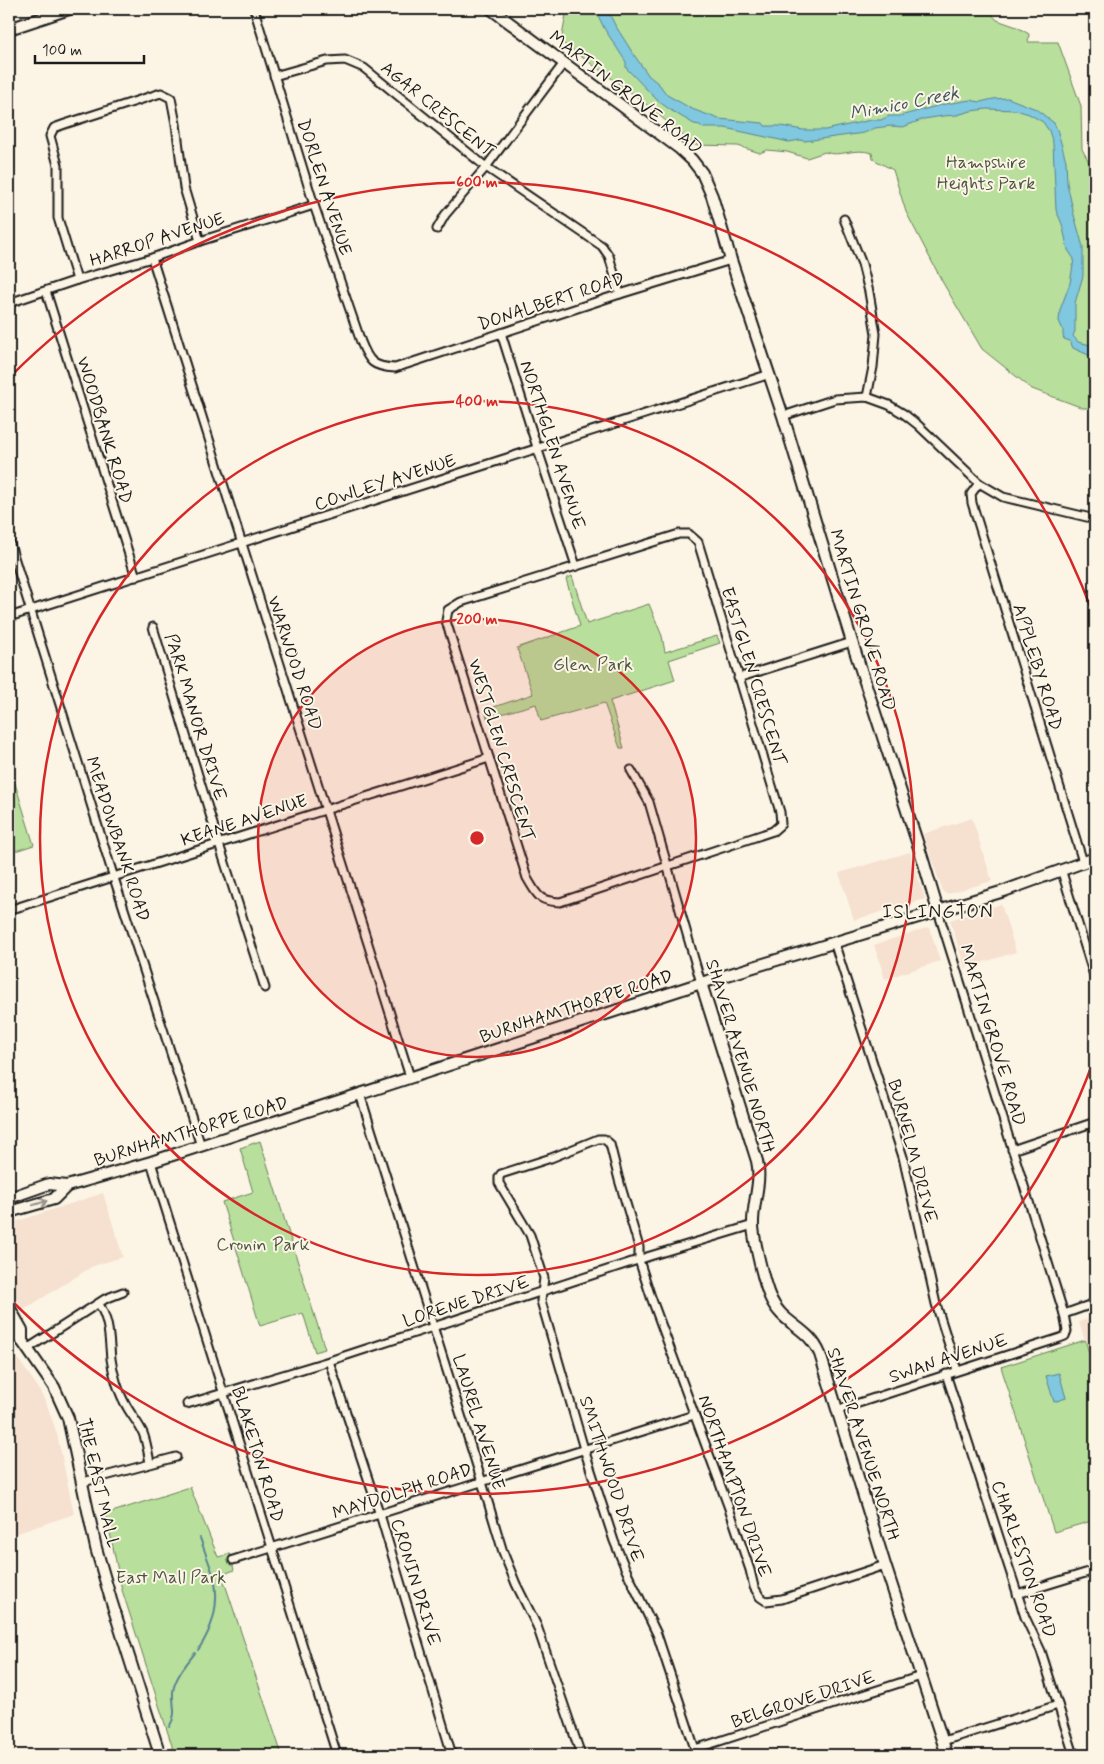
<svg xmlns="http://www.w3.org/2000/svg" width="1104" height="1764" font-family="Mynerve,sans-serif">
<rect width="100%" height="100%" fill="#fcf5e5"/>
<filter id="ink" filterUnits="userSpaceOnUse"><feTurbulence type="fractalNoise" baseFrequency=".02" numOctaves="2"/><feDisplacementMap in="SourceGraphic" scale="10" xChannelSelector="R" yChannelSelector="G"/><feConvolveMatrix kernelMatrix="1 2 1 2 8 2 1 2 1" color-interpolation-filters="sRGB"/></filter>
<g filter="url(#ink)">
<!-- built -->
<g fill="#f6e0d0">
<polygon points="972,818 992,881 947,894 943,892 923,834"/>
<polygon points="910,852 925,899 854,920 839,873"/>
<polygon points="1001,904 1016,952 965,968 950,920"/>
<polygon points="929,927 940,961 885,979 874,945"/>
<polygon points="103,1193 123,1257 93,1266 22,1311 12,1289 9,1278 9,1224"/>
<polygon points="1095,1316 1095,1372 1079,1322"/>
<polygon points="9,1346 37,1386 47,1405 57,1434 74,1514 9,1536"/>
</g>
<!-- green -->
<g fill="#b8df9b" stroke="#6a7e5c">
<path d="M567,9H906L914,15L918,9H984L989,11L997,20L1017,27L1029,34L1028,42H1058L1081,106L1082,149L1095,173V408H1083L1032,389L982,349L943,283L906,212L893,170L873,159L872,153C854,147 839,158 825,152L807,158L787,152L767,150L760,153L738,146L694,145L640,99L561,42Z"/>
<polygon points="572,576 587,624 649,604 662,636 665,652 717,636 720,643 669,660 675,680 610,701 624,748 620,748 604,703 541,721 536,704 487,718 485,710 533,694 517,648 580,626 566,579"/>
<polygon points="9,764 34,845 9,853"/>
<polygon points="260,1141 325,1349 315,1352 303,1313 260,1326 222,1202 253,1192 240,1148"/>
<polygon points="1085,1340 1095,1372 1095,1520 1054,1532 1001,1367"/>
<polygon points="190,1487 218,1557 230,1554 234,1570 222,1575 282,1755 175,1755 122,1590 106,1514"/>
</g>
<!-- water -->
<g fill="#80c7e0" stroke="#588392">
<polygon points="595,9 607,9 615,25 634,55 649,76 659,84 667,95 692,109 719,119 763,123 765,126 781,126 803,130 825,130 871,120 881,120 889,116 900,116 940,105 970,100 980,102 993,99 1008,98 1036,109 1054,123 1058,132 1066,161 1067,183 1074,215 1083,247 1083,276 1075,303 1075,331 1073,336 1078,342 1095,346 1095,358 1073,348 1070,341 1064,339 1063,336 1063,330 1059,321 1060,310 1070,283 1074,259 1068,250 1062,224 1056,210 1053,143 1049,131 1043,122 1029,114 1016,110 987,109 971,111 957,115 943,116 924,119 903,127 891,126 875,128 864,133 805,141 800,140 789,142 725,128 703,128 700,125 694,124 672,111 658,101 626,68 626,62 604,28"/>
<polygon points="1059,1373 1066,1398 1054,1402 1046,1376"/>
</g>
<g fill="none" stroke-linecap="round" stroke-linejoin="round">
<!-- stream -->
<g stroke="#588392" stroke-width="2">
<polyline points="200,1538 213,1574"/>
<path d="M198,1650C213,1628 220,1604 214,1577"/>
<path d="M169,1727C178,1713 172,1707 173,1692C174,1679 187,1663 195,1653"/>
</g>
<!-- street casing -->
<g stroke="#1c1c1c" stroke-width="11">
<g id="street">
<path d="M254,9L314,205L361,342C369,362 373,367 395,368L620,294L731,260"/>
<polyline points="274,76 327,61 345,60 364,68 486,167 602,246 609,256 620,294"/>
<polyline points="844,219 862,264 869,292 876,334 873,367 867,397"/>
<polyline points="437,229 445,215 486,167 564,63"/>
<polyline points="152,258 410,1077"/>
<polyline points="77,280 58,218 58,165 50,136 54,128 65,124 161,93 171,98 176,124 184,188 200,241"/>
<polyline points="46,291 136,577"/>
<polyline points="9,303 77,280 152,258 200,241 314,205"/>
<polyline points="501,333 535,441 576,566"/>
<polyline points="783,416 835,399 867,397 889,405 904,414 918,425 979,483 1003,497 1095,519"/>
<polyline points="979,483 971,494 972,503 1083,862"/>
<path d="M679,534H689L698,542L780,812L781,824L773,831L560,902C538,901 538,896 527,878L446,621L448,610L461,602Z"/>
<polyline points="9,541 114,878 201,1146"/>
<polyline points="9,617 770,374"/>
<polyline points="153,627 219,844 265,988"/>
<polyline points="738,678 852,642"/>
<polyline points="631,770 649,802 701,983"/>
<polyline points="1061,869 1095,979"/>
<polyline points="9,910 489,758"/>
<polyline points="834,942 903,1157 936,1304 957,1370"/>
<polyline points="9,1054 10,1060 9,1065"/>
<polyline points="360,1094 482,1482 503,1552 516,1584 537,1626 581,1755"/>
<polyline points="1012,1150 1095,1122"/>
<polyline points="151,1162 337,1755"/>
<path d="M99,1304C110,1322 109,1339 111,1359C113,1374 119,1394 127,1407C132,1416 139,1424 143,1433C147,1443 148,1453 150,1463"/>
<polyline points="1064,1314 1095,1303"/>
<polyline points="27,1349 105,1299 123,1292"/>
<polyline points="329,1361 382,1521 452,1755"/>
<polyline points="946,1374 1025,1617 1041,1651 1074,1755"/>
<polyline points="187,1404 329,1361 650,1256 753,1225"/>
<polyline points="837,1410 1060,1338 1065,1336 1067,1331 1064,1314 938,911"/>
<polyline points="83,1482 176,1457"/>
<polyline points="233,1560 694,1415"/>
<polyline points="1017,1594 1095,1570"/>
<polyline points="943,1741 1058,1705"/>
<polyline points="695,1749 921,1676"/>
<polyline points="697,1755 657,1634 626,1570 614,1541 584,1449 541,1301 544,1278 530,1235 499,1183 499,1177 501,1174 551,1158 598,1139 604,1139 610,1144 619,1180 639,1247 639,1260 651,1297 730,1511 750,1570 754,1587 760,1597 766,1601 782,1599 885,1565"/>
</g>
</g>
<!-- secondary casing -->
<g stroke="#1c1c1c" stroke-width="14">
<g id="secondary">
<polyline points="491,9 680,149 692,160 702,173 712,196 731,260 783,416 852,642 922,857 938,911"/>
<polyline points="9,29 69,9"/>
<path d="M701,983L757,1161C762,1183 752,1204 753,1226C754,1241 764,1284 770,1297C782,1325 808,1326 820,1354L885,1565L947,1755"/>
<polyline points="9,1198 49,1184 67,1186 151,1162 701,983 1004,891 1095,858"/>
<polyline points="9,1212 54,1199 67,1186"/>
<polyline points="9,1307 22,1330 22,1341"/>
<polyline points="9,1329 22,1341 54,1387 68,1418 96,1548 111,1600 160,1755"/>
</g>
</g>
<!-- street -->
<use href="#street" stroke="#fcf5e5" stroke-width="7"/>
<!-- secondary -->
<use href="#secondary" stroke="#fcf5e5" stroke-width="10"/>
</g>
<!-- one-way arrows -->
<defs><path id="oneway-shaft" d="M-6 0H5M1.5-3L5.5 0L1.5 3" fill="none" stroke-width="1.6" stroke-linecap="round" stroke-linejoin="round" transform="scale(1.25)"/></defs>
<use stroke="#97938b" href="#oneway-shaft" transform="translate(40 1203) rotate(-17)"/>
</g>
<!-- distance rings -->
<circle cx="477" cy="838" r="219" fill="#d62828" fill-opacity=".12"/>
<g fill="none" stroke="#d62828" stroke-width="2.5">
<circle cx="477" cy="838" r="219"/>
<circle cx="477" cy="838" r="437"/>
<path d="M1093 1062A656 656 0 0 1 9 1298M9 378A656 656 0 0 1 1093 614"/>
</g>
<g text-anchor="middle" stroke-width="4" stroke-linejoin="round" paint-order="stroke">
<!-- street labels -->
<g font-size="18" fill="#1c1c1c" stroke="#fcf5e5">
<text transform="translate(626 92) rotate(38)" y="6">MARTIN GROVE ROAD</text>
<text transform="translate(438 109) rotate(39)" y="6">AGAR CRESCENT</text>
<text transform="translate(325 187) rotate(72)" y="6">DORLEN AVENUE</text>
<text transform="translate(157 239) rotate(-18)" y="6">HARROP AVENUE</text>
<text transform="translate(551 301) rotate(-18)" y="6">DONALBERT ROAD</text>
<text transform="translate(105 430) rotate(73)" y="6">WOODBANK ROAD</text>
<text transform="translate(553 445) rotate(72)" y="6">NORTHGLEN AVENUE</text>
<text transform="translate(385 482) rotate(-18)" y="6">COWLEY AVENUE</text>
<text transform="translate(863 620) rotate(73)" y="6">MARTIN GROVE ROAD</text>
<text transform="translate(295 663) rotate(72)" y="6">WARWOOD ROAD</text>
<text transform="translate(1038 667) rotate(73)" y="6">APPLEBY ROAD</text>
<text transform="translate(754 676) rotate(73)" y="6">EASTGLEN CRESCENT</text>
<text transform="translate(196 717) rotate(73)" y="6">PARK MANOR DRIVE</text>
<text transform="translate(502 750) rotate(73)" y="6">WESTGLEN CRESCENT</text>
<text transform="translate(244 820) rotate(-18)" y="6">KEANE AVENUE</text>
<text transform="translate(118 839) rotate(72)" y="6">MEADOWBANK ROAD</text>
<text transform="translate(576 1006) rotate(-18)" y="6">BURNHAMTHORPE ROAD</text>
<text transform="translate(993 1035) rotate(73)" y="6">MARTIN GROVE ROAD</text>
<text transform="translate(741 1056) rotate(73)" y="6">SHAVER AVENUE NORTH</text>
<text transform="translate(191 1131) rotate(-17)" y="6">BURNHAMTHORPE ROAD</text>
<text transform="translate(913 1151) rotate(75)" y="6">BURNELM DRIVE</text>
<text transform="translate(466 1301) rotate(-18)" y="6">LORENE DRIVE</text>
<text transform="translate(948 1358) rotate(-18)" y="6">SWAN AVENUE</text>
<text transform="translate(479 1422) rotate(73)" y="6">LAUREL AVENUE</text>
<text transform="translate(864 1444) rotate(72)" y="6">SHAVER AVENUE NORTH</text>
<text transform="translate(258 1454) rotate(73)" y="6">BLAKETON ROAD</text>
<text transform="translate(612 1479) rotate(72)" y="6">SMITHWOOD DRIVE</text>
<text transform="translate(99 1483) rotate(77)" y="6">THE EAST MALL</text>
<text transform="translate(735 1486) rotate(71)" y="6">NORTHAMPTON DRIVE</text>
<text transform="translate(402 1491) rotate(-18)" y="6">MAYDOLPH ROAD</text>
<text transform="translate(1024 1559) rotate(71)" y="6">CHARLESTON ROAD</text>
<text transform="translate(416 1582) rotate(73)" y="6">CRONIN DRIVE</text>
<text transform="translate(803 1699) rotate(-18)" y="6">BELGROVE DRIVE</text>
</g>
<!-- park labels -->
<g font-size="18" fill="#4b5642" stroke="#fcf5e5">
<text x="986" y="168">Hampshire<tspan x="986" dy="21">Heights Park</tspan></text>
<text x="593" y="670">Glen Park</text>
<text x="263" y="1250">Cronin Park</text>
<text x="171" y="1583">East Mall Park</text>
</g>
<!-- water labels -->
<g font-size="19" font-style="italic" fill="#3f5861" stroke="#fcf5e5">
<text transform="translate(904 102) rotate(-11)" y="7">Mimico Creek</text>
</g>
<!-- neighbourhood labels -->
<g font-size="19" letter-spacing="1" fill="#1c1c1c" stroke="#fcf5e5">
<text x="938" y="918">ISLINGTON</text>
</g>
</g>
<circle cx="477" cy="838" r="8" fill="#d62828" stroke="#fcf5e5" stroke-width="2.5"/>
<g font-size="15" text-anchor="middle" font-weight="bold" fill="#d62828" stroke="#fcf5e5" stroke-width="4" stroke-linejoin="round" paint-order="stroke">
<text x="477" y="187">600 m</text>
<text x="477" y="406">400 m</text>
<text x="477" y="624">200 m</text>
</g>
<!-- margin -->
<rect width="1104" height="1764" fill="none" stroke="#fcf5e5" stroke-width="30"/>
<rect x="15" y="15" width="1074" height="1734" fill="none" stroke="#1c1c1c" stroke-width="2" filter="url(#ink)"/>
<!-- scale -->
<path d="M35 55v8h109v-8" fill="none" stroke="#1c1c1c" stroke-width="2.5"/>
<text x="42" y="55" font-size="15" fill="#1c1c1c" stroke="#fcf5e5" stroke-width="4" paint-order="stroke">100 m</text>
</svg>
